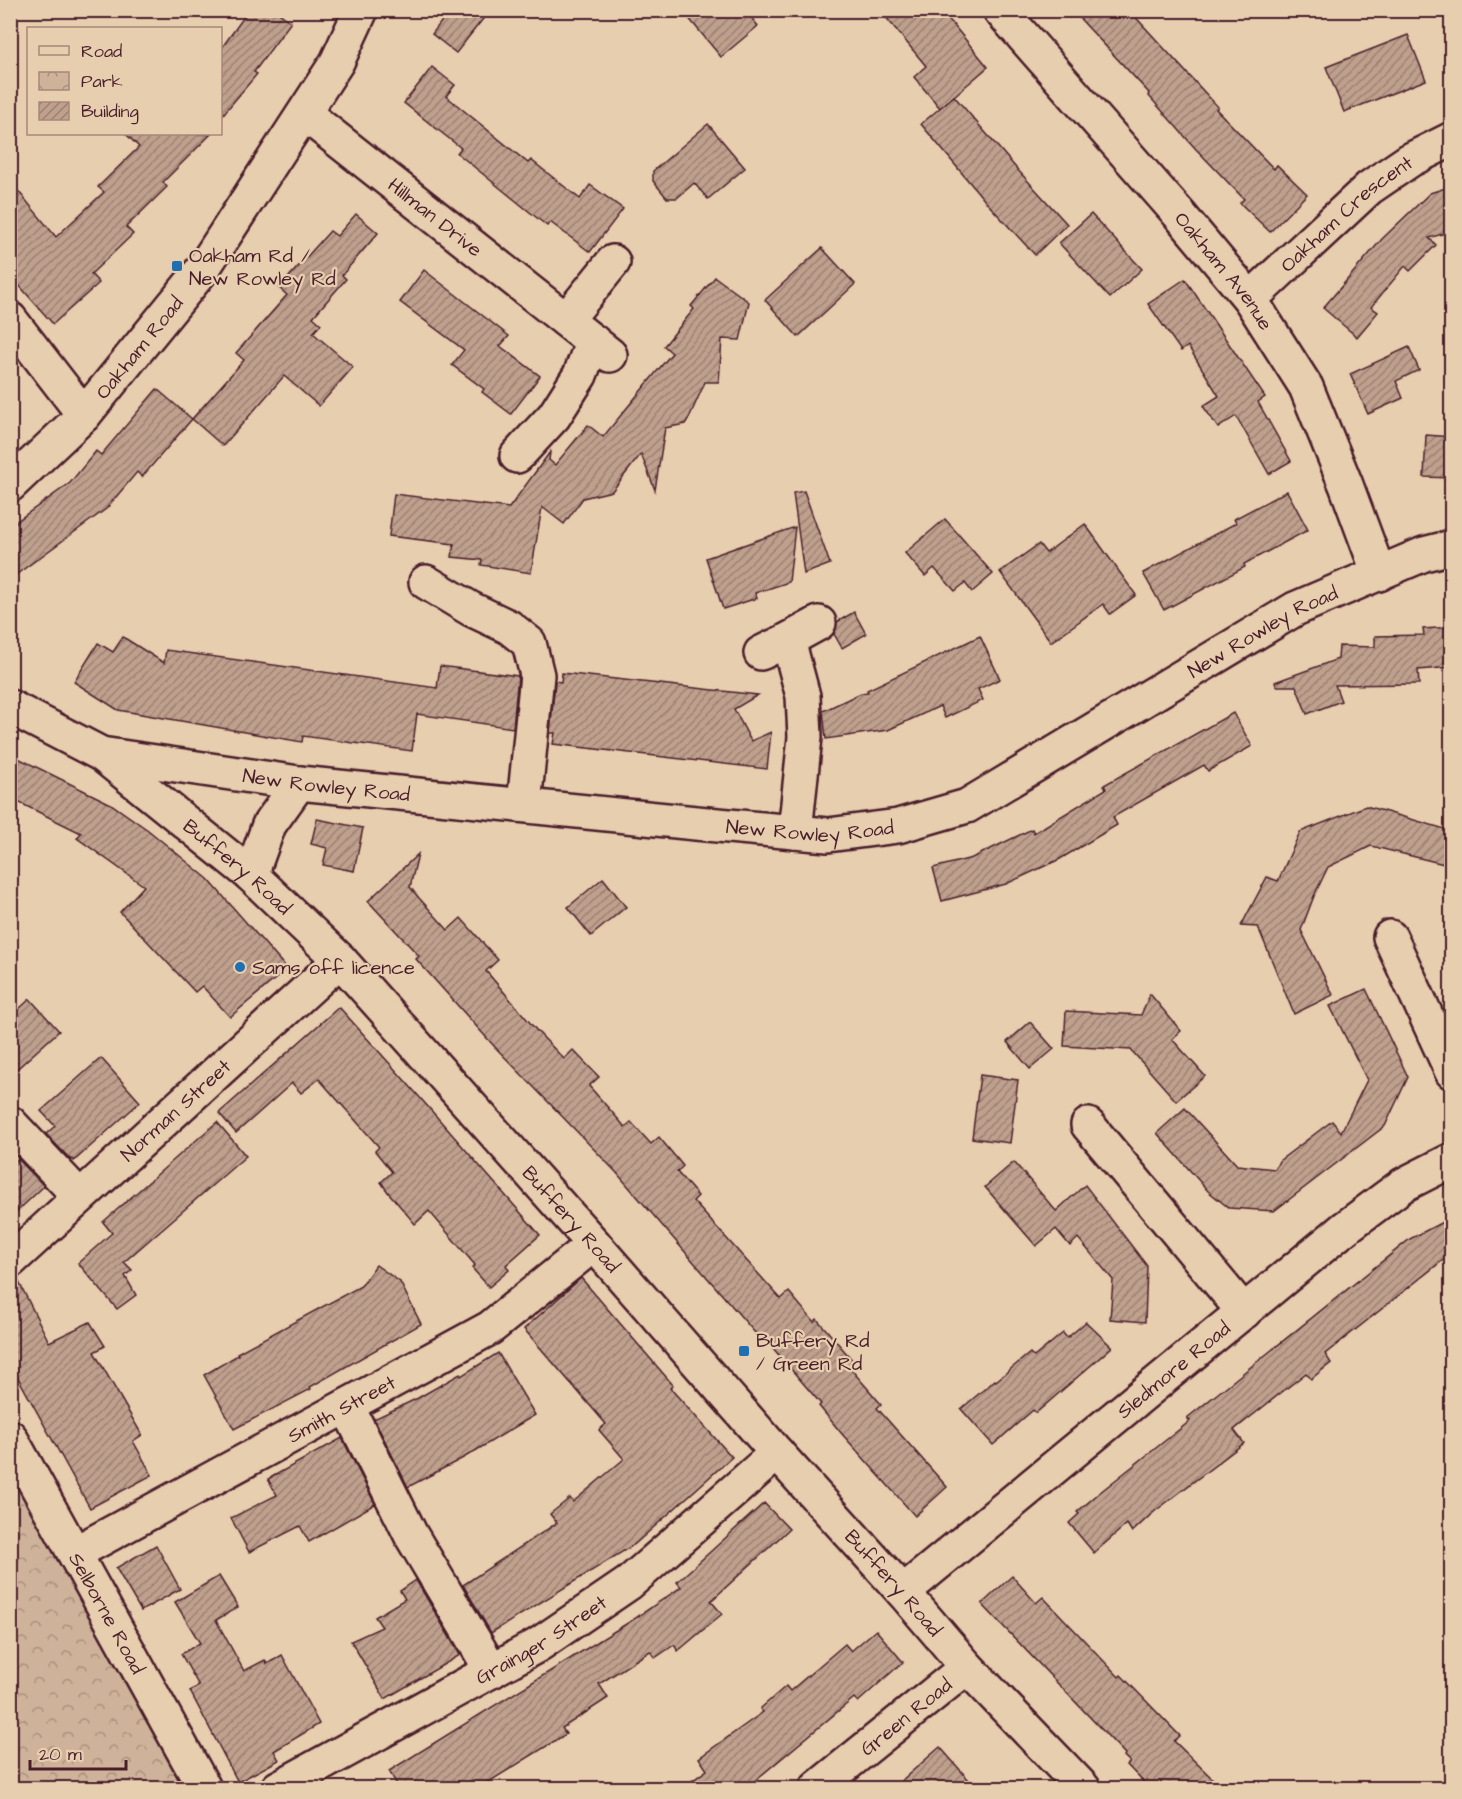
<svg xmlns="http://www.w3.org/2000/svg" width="1462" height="1799" font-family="'Architects Daughter',sans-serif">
<defs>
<pattern id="park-crowns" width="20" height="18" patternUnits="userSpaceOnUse" patternTransform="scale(1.5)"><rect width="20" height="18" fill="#ceb299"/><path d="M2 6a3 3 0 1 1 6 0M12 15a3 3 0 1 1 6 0" fill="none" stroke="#a9907d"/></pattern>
<pattern id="building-hatch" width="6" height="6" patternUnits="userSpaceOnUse" patternTransform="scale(1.5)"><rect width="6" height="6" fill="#bea08d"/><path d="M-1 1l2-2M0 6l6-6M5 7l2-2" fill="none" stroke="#9c8273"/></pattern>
</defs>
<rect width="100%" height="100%" fill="#e7ceaf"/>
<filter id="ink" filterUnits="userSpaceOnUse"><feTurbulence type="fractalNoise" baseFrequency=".0167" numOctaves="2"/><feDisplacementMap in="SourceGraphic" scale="12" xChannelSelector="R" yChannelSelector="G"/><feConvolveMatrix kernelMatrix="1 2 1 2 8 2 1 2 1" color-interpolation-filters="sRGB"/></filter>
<g filter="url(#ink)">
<!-- park -->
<polygon fill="url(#park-crowns)" stroke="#8c6862" stroke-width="1.5" points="10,1475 11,1475 183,1788 11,1788"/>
<!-- building -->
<g fill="url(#building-hatch)" stroke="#4a1f2b" stroke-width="1.5">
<polygon points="249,10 275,10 291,22 254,72 257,74 220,118 220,50"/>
<polygon points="450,10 490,10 456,53 432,34"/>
<polygon points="682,10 745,10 758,26 721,57"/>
<polygon points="880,10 941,10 988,67 940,108 914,77 926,66"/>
<polygon points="1072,10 1129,10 1218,107 1216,109 1274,169 1277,165 1307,194 1270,232 1240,203 1244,199 1195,148 1148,95 1149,93"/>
<polygon points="1408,35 1426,80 1344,112 1326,67"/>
<polygon points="432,67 455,85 446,96 528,163 531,160 580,199 590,185 623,209 590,252 550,222 547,226 505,192 457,153 461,148 404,103"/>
<polygon points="954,96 1016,168 1067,224 1035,255 986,202 921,124"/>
<polygon points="708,124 745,168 708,199 694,183 677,198 667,198 653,181 653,171"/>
<polygon points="126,134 211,134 163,182 167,187 126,227 133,234 91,274 99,283 53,324 10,275 10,181 56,237 104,192 98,187 139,147"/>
<polygon points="1452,186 1452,231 1429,238 1436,245 1410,271 1405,266 1371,307 1378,312 1357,337 1323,308 1382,239 1430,193"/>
<polygon points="356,214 378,233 342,275 346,279 313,317 321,324 313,333 353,367 319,406 284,376 223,446 192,419 244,360 236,353 287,295 279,288 330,231 337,236"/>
<polygon points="1091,214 1142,269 1110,298 1059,243"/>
<polygon points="822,248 855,284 798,337 765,300"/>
<polygon points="424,270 509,336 500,346 540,376 511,414 482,392 484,389 452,365 464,350 400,302"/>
<polygon points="715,277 749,302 740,340 722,339 719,382 705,382 689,418 685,424 665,428 655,490 641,454 612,491 583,498 564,524 542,507 531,573 481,565 482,560 452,557 454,544 389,536 394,494 509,508 550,452 549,460 555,465 588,425 603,437 672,353 664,346 694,309 691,306"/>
<polygon points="1185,279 1265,397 1258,402 1291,461 1269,474 1236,416 1218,428 1203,406 1219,396 1188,346 1181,351 1148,304"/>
<polygon points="1409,347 1419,370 1396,381 1403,398 1368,414 1350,374"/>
<polygon points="157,389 192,419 142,477 137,472 106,509 10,579 10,526 70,483 96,451 101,455"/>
<polygon points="1426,435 1452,437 1452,478 1424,477"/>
<polygon points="804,491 830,564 804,574 793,493"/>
<polygon points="1287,491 1308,530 1244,564 1245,567 1164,610 1143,573 1236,523 1234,519"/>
<polygon points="945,519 993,574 972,592 965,583 955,591 934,568 925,576 905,553"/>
<polygon points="1085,524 1136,595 1110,614 1103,604 1051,642 1000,572 1039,544 1046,553"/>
<polygon points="795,527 789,582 755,593 757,598 723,609 706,558"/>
<polygon points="854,612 866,634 842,648 834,634 837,622"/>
<polygon points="1452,627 1452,667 1418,670 1419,684 1335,685 1341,701 1307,714 1296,686 1276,686 1275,682 1338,659 1339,646 1375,647 1375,636 1424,635 1423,629"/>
<polygon points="980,636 1000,679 978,689 983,700 945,718 940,706 888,730 826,739 823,711 861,693 868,692 867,690"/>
<polygon points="123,637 164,663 166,650 437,688 440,666 518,676 513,728 417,714 412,751 303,736 302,742 118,710 74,682 98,643 113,652"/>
<polygon points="562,673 758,695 734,709 751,741 771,732 767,769 553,744 555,733 550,733 555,681 561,682"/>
<polygon points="1233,713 1252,746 1208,771 1204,765 1113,817 1117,825 1060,859 1006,884 942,901 933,868 972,858 1032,829 1034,833 1106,789 1104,785"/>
<polygon points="10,754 111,804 148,830 208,879 287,969 230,1017 202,986 195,992 120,912 144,886 77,838 81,833 10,798"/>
<polygon points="1366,806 1452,831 1452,866 1371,846 1328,867 1314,896 1301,930 1333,995 1294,1014 1258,927 1241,926 1267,877 1278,881 1300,832"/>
<polygon points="317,819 363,828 354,871 323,865 327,848 311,844"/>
<polygon points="418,854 410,887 419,898 448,930 461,918 498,960 486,971 537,1031 564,1059 573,1050 599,1077 589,1086 625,1127 631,1122 651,1144 659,1137 683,1166 677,1172 698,1196 693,1201 781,1299 789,1292 814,1322 817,1319 854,1362 849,1367 881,1404 877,1408 947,1487 915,1516 842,1434 819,1406 821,1404 766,1340 763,1342 616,1172 494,1046 416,959 419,956 368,901"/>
<polygon points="603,878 626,907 591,936 568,907"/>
<polygon points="1366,989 1408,1077 1385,1126 1274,1211 1229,1208 1208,1191 1157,1133 1185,1108 1237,1165 1275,1169 1279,1161 1332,1121 1341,1132 1367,1080 1330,1006"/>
<polygon points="1150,994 1181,1031 1172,1039 1205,1076 1176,1101 1131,1050 1064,1046 1066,1011 1141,1015"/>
<polygon points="30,999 59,1031 10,1075 10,1017"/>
<polygon points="339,1007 408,1084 540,1235 506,1265 509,1270 489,1287 472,1268 475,1265 429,1211 415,1224 388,1192 381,1182 392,1172 375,1151 379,1147 319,1079 301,1093 292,1083 236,1133 219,1113"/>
<polygon points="1030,1022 1054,1049 1030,1069 1007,1042"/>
<polygon points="101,1058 140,1102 74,1161 72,1159 71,1160 46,1134 55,1126 41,1111"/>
<polygon points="980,1075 1018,1080 1010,1143 972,1138"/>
<polygon points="217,1122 246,1156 124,1262 132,1270 125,1276 136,1295 117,1309 78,1263 112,1233 103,1222"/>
<polygon points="18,1159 44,1186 10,1218 10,1165"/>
<polygon points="1014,1162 1056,1211 1085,1185 1147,1266 1145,1322 1110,1319 1113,1280 1078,1238 1070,1246 1056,1229 1036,1246 985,1187"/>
<polygon points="1452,1217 1452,1253 1325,1354 1331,1363 1311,1379 1306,1373 1234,1430 1244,1443 1154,1512 1132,1532 1127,1524 1094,1553 1069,1523 1079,1514 1077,1512 1099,1493 1190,1421 1187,1418 1410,1239"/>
<polygon points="376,1265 400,1282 421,1324 310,1387 311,1389 234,1429 204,1375 238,1355 237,1353 361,1286"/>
<polygon points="17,1278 49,1342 90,1322 105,1346 94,1352 142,1435 133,1441 152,1475 90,1508 10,1363 10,1279"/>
<polygon points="581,1278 673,1385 670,1388 732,1457 635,1544 491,1633 463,1585 557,1523 550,1514 570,1498 573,1502 624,1459 599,1430 606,1424 524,1329"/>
<polygon points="1086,1322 1112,1347 1036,1413 1033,1410 993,1445 961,1409 995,1380 996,1381 1030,1353 1034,1357 1063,1333 1067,1338"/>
<polygon points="498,1353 535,1415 465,1457 408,1487 374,1419 418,1398 460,1374 461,1376"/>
<polygon points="342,1438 375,1504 309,1542 300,1526 249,1552 231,1518 277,1495 268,1479"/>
<polygon points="764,1503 789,1529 711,1601 722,1614 678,1651 674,1645 655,1658 650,1651 599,1684 608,1698 562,1728 566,1734 479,1788 399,1788 389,1771 631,1621 681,1587 677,1582"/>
<polygon points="156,1545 180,1589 141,1611 116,1568"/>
<polygon points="219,1576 238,1607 216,1620 244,1671 265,1660 267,1664 282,1655 319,1724 274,1751 279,1760 238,1782 190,1691 199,1686 181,1654 200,1643 175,1602"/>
<polygon points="1012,1576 1036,1603 1043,1597 1119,1677 1121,1675 1180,1736 1174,1741 1222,1788 1149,1788 1127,1765 1130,1762 1124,1756 1125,1754 982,1604"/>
<polygon points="416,1580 460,1655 385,1699 351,1641 382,1627 375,1617 405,1599 400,1591"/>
<polygon points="876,1630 903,1662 858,1702 854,1698 746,1788 682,1788 707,1770 699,1758 763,1712 760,1709 786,1686 790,1691 845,1644 851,1651"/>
<polygon points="940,1747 976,1788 893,1788"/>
</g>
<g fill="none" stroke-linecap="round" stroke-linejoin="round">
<!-- minor casing -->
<g stroke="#4a1f2b" stroke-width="38">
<g id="minor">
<path id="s1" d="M1000,10L1179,214L1250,299L1306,387L1346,485L1379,574"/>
<path id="s2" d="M305,114L610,355"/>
<path id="s3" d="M1250,299L1369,188L1410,160L1452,139"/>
<polyline points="10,319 84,415"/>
<polyline points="566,320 613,262"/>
<polyline points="517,456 554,416 580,375 593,341"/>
<path id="s4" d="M10,485L84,415L202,270L337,62L361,10"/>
<polyline points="426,582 471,609 509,627 529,643 537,675 524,805"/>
<polyline points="788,640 819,623"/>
<polyline points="761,653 788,640 803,696 805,737 795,832"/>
<path id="s5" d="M101,754L251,875L340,960L594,1244L777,1453L903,1592L967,1667L1083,1788"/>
<polyline points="251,875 269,825 299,783"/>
<polyline points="1390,937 1452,1072"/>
<polyline points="10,1123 79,1196"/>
<polyline points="1088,1125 1244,1312"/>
<path id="s6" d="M10,1261L340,960"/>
<polyline points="347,1406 411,1535 492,1671"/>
<path id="s7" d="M10,1437L204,1788"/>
<path id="s8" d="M75,1553L490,1328L594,1244"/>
<path id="s9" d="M903,1592L1345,1228L1403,1185L1452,1160"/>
<path id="s10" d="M278,1788L538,1645L629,1583L777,1453"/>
<path id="s11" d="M817,1788L967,1667"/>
</g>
</g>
<!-- major casing -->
<g stroke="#4a1f2b" stroke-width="38">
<g id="major">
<path id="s12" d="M10,707L101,754L299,783L696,823L828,835L898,826L967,806L1295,609L1424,554L1452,547"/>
</g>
</g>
<!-- minor -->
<use href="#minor" stroke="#e7ceaf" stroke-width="33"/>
<!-- major -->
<use href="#major" stroke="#e7ceaf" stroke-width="33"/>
</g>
</g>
<!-- markers -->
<g fill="#1f6fb2" stroke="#e7ceaf" stroke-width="2">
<rect x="171" y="260" width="12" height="12" rx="3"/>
<circle cx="240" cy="967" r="6"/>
<rect x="738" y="1345" width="12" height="12" rx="3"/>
</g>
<g text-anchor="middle" stroke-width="4.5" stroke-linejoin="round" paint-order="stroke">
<!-- street labels -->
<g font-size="20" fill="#4a1f2b" stroke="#e7ceaf">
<text dy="7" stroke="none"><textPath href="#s3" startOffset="129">Oakham Crescent</textPath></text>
<text dy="7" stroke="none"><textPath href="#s2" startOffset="166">Hillman Drive</textPath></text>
<text dy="7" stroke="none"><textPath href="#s1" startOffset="344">Oakham Avenue</textPath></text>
<text dy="7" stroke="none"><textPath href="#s4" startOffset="189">Oakham Road</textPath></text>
<text dy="7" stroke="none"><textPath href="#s12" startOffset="1320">New Rowley Road</textPath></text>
<text dy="7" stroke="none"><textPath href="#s12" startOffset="330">New Rowley Road</textPath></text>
<text dy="7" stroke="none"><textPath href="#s12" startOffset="816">New Rowley Road</textPath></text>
<text dy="7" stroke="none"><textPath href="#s5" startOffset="177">Buffery Road</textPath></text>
<text dy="7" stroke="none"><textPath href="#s6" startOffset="224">Norman Street</textPath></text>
<text dy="7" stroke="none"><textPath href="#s5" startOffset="663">Buffery Road</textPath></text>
<text dy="7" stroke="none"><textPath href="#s9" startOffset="350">Sledmore Road</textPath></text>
<text dy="7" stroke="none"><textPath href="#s8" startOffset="303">Smith Street</textPath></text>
<text dy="7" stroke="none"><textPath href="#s5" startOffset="1149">Buffery Road</textPath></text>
<text dy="7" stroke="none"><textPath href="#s7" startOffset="201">Selborne Road</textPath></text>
<text dy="7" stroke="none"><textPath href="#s10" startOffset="302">Grainger Street</textPath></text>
<text dy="7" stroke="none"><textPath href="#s11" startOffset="114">Green Road</textPath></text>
</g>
<!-- poi labels -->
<g font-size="20" fill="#4a1f2b" stroke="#e7ceaf" text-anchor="start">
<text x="189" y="262">Oakham Rd /<tspan x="189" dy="23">New Rowley Rd</tspan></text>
<text x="252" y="974">Sams off licence</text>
<text x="756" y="1347">Buffery Rd<tspan x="756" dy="23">/ Green Rd</tspan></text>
</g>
</g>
<!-- margin -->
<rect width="1462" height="1799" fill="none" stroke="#e7ceaf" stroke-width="36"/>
<rect x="18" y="18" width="1426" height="1763" fill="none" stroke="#4a1f2b" stroke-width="2" filter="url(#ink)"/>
<!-- legend -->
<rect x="27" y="27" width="195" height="108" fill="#e7ceaf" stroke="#a8887a" stroke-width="1.5"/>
<rect x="39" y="46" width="30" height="9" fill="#e7ceaf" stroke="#a8887a" stroke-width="1.5"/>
<text x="81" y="57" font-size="18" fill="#4a1f2b">Road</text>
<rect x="39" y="72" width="30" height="18" fill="url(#park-crowns)" stroke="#a8887a" stroke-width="1.5"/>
<text x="81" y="87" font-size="18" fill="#4a1f2b">Park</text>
<rect x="39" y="102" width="30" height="18" fill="url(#building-hatch)" stroke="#a8887a" stroke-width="1.5"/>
<text x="81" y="117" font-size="18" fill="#4a1f2b">Building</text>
<!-- scale -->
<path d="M30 1760v9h96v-9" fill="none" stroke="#4a1f2b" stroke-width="3"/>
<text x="39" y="1760" font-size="18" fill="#4a1f2b" stroke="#e7ceaf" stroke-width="4.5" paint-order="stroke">20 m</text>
</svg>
